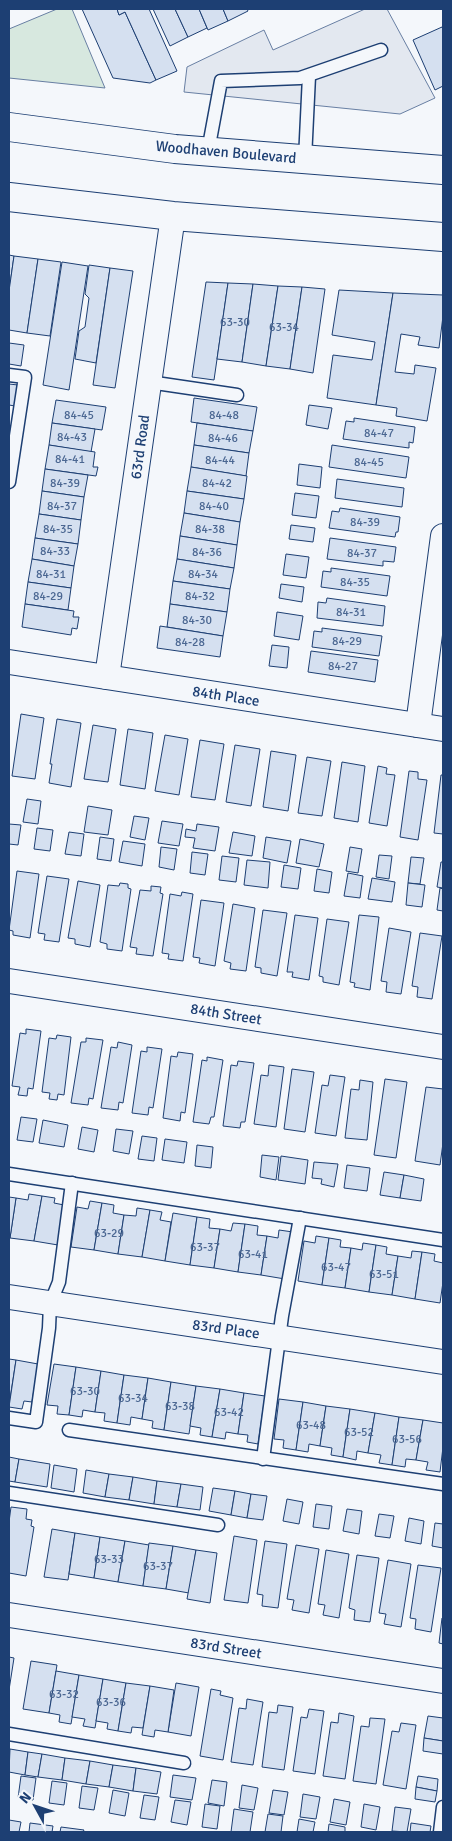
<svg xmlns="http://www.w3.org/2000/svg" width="452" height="1841" font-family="Signika,sans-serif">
<rect width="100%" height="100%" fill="#f4f7fb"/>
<!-- garden -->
<polygon fill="#d7e8df" stroke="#687fa3" points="57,9 72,9 105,88 9,78 9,29"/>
<!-- parking -->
<polygon fill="#e3e8f0" stroke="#687fa3" points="365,9 387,9 435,98 400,114 184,92 187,67 264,30 273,50"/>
<!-- building -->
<g fill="#d5e0f0" stroke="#1d3f73">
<polygon points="82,9 117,9 119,15 125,12 156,80 150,83 113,78"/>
<polygon points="117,9 149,9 177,71 156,80 125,12 119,15"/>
<polygon points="153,9 175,9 188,37 170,46"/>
<polygon points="175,9 199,9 207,28 188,37"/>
<polygon points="199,9 223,9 228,21 208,30"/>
<polygon points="223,9 247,9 248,11 228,21"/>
<polygon points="442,27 443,30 443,86 435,90 413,40"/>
<polygon points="9,255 14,256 9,291"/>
<polygon points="14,256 38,259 27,333 9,330 9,291"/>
<polygon points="38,259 61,262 50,336 27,333"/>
<polygon points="62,262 88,266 69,390 43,385"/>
<polygon points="89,265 110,268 96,363 75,359 79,331 85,327 89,298 85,294"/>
<polygon points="110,268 133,271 115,388 93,385"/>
<polygon points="206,282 228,283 214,380 192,377"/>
<polygon points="228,283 253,284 242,362 217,359"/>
<polygon points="253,284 278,286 266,366 242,362"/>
<polygon points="278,286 302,287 290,369 266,366"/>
<polygon points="302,287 325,289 313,373 290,369"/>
<polygon points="339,290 393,293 376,405 327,398 333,355 372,360 375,342 332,335"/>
<polygon points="393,293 443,295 443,316 439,348 418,345 420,337 401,334 395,372 414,374 415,365 436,368 427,421 396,416 397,408 376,405"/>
<polygon points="9,343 24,345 21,366 9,364"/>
<polygon points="9,384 18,385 15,406 9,405"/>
<polygon points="194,398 257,407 253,431 191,422"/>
<polygon points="56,400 106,407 102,430 52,423"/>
<polygon points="309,405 332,408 328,429 306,425"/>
<polygon points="354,418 415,427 413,443 409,442 409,448 343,439 346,421 354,422"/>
<polygon points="52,423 95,429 91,452 49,445"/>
<polygon points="197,423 253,431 249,453 194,445"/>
<polygon points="49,445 95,452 93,467 98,467 96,476 45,469"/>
<polygon points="194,445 249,453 246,476 191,467"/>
<polygon points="332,445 409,457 406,478 329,467"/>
<polygon points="299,464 322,467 320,488 297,485"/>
<polygon points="191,467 247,476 244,499 187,491"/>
<polygon points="45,469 88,475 84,497 42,491"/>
<polygon points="337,479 404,488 402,507 335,498"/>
<polygon points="42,491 84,497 81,520 39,514"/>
<polygon points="187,491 244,499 240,522 184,513"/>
<polygon points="295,493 319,496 316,518 292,515"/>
<polygon points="340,508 400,517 398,532 396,532 395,537 329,528 332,511 339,512"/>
<polygon points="184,513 240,522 237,545 180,536"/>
<polygon points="39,514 81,520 78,544 35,538"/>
<polygon points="291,525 315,528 313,542 289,539"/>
<polygon points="180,536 237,545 234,568 177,559"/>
<polygon points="35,538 78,544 74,566 32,559"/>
<polygon points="330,538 396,547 394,562 383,561 383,566 327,559"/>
<polygon points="286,554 309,557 306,578 283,575"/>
<polygon points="32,559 74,566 71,588 28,582"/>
<polygon points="177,559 234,568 230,589 173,581"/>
<polygon points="331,568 390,576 387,596 321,587 323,571 331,572"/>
<polygon points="173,581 230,589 227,612 170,604"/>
<polygon points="28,582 71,588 68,610 25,604"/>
<polygon points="281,584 304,587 302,602 279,598"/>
<polygon points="327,598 385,606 383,626 317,618 318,602 326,603"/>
<polygon points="25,604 74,611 73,617 79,617 77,629 72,628 71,635 22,627"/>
<polygon points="170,604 227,612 223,636 167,627"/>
<polygon points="277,612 303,616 299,640 274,636"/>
<polygon points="160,626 223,636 220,657 157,648"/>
<polygon points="322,628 382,636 379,656 312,647 314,631 322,632"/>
<polygon points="272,645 289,647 287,668 269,666"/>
<polygon points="311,651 378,660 375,682 308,672"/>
<polygon points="21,714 44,718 35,779 12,776"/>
<polygon points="57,719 81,723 71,787 49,783 52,764 50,764"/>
<polygon points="93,725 116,729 108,782 84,779"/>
<polygon points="128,729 153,733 145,789 120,785"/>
<polygon points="165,735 188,739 179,795 155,791"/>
<polygon points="200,740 224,744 215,800 191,797"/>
<polygon points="235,745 260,749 251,806 226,802"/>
<polygon points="271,751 296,755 288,811 263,807"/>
<polygon points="307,757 331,761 322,816 298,813"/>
<polygon points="342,762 365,766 358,822 334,818"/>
<polygon points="378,766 387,768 386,774 395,775 387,826 369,823"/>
<polygon points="409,771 418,772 418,779 427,780 418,840 400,837"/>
<polygon points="441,775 443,775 443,834 434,833"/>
<polygon points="27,799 41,801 38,824 23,822"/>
<polygon points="88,806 112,810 108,835 84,832"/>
<polygon points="134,816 149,818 145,840 130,837"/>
<polygon points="162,821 183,824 179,846 158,843"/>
<polygon points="9,824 21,825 18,845 9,844"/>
<polygon points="197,824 219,827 215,851 193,848 195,838 185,837 186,829 196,831"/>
<polygon points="37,828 53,830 50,851 34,849"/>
<polygon points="69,832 84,834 81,856 65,854"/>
<polygon points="233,832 255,836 252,856 229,853"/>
<polygon points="100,837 114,839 111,861 97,859"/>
<polygon points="266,837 291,841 287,863 263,858"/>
<polygon points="300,839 324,844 319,867 296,863"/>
<polygon points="123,841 145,844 142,866 119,862"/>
<polygon points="161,847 177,849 174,870 159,867"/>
<polygon points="350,847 362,849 358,873 346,871"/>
<polygon points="192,852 208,854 205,875 190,873"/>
<polygon points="379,855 392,856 389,879 376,877"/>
<polygon points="222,856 239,858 236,882 219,880"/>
<polygon points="411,857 424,858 420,884 408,883"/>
<polygon points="247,860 270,862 268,888 244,885"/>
<polygon points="441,862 443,862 443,888 437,887"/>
<polygon points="284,865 301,868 298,889 281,887"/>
<polygon points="317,869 332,872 329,893 314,891"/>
<polygon points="17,871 39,874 30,938 13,935 13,931 9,930"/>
<polygon points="348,873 363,876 360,898 344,896"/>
<polygon points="47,876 69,879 59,942 44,940 45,934 38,933"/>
<polygon points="372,878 395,882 392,902 368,899"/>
<polygon points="78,881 100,885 90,947 75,944 75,939 68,938"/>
<polygon points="120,883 128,884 128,888 131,889 122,951 107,949 107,944 100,942 108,885 119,886"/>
<polygon points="408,883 425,885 422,907 406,905"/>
<polygon points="151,886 161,887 160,893 163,894 153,956 136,954 137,948 130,947 140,890 151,891"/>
<polygon points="440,888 443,889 443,911 437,910"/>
<polygon points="182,892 193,894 183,961 168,959 169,954 162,953 170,894 181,896"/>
<polygon points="201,900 224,903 215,966 199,963 200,958 193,957"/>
<polygon points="233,904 255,908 246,971 230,969 231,963 224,961"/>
<polygon points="263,910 287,913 277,976 261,973 261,968 255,967"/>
<polygon points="295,915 318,918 309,980 292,977 293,972 287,972"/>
<polygon points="359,915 379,917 370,990 354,987 355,983 350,982"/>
<polygon points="327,919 349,922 339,985 323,982 323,977 319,976"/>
<polygon points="389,928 411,932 401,994 386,992 387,982 381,981"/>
<polygon points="420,933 442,936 432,999 417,997 418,987 412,986"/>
<polygon points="26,1029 41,1031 33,1089 28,1088 27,1096 18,1095 20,1087 12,1086 20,1033 26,1034"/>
<polygon points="57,1035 71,1037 64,1095 58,1094 57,1100 49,1099 50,1093 42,1092 49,1038 56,1039"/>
<polygon points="86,1038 103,1040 93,1099 89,1098 88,1105 71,1103 81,1042 86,1042"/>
<polygon points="118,1042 132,1045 123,1103 119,1102 118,1110 101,1108 111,1047 117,1048"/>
<polygon points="147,1047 162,1049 153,1108 149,1107 148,1115 132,1113 141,1051 147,1052"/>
<polygon points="178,1052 193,1054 185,1113 181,1112 180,1121 163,1118 171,1056 177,1057"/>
<polygon points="207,1057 223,1060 214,1117 211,1117 209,1124 193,1122 202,1060 207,1061"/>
<polygon points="238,1061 254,1063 245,1122 241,1122 240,1128 223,1126 231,1065 237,1066"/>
<polygon points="269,1065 284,1067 276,1127 254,1124 261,1075 268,1076"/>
<polygon points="292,1069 314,1072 305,1132 284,1129"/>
<polygon points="330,1075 345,1077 336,1136 315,1133 322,1085 328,1086"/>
<polygon points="385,1079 407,1082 396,1158 374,1155"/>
<polygon points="360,1080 373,1082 367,1140 345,1138 351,1089 359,1090"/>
<polygon points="426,1087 443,1089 443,1143 440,1165 415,1161"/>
<polygon points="21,1117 37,1119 33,1142 17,1140"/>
<polygon points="43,1120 68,1125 64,1147 39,1143"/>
<polygon points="82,1127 98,1130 94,1152 78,1149"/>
<polygon points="116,1129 133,1131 129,1154 113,1151"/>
<polygon points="142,1136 157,1138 154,1161 138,1159"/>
<polygon points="165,1139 187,1142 184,1163 162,1160"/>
<polygon points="197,1145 213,1147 211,1168 195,1166"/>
<polygon points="262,1155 279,1157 276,1180 260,1177"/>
<polygon points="281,1156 308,1160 305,1184 278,1180"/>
<polygon points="314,1162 338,1164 334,1187 321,1184 322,1179 312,1178"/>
<polygon points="347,1165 370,1168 367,1191 344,1188"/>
<polygon points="384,1172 404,1175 400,1198 380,1195"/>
<polygon points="404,1175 424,1179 421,1201 400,1198"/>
<polygon points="29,1194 42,1196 34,1241 10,1238 16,1198 28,1200"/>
<polygon points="42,1196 55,1198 54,1203 64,1205 58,1245 34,1241"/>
<polygon points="9,1197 16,1198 10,1238 9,1237"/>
<polygon points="90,1201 102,1203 94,1250 71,1247 77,1207 88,1209"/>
<polygon points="102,1203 114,1205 113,1213 124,1215 118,1254 94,1250"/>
<polygon points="137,1208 150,1210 142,1257 118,1254 124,1215 136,1216"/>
<polygon points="150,1210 162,1212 160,1220 171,1222 165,1261 142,1257"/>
<polygon points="173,1213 197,1217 190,1265 165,1261"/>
<polygon points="197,1217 210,1219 209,1228 220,1229 214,1268 190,1265"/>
<polygon points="233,1223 245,1224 238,1272 214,1268 220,1229 231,1231"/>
<polygon points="245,1224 258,1226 257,1235 267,1236 261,1275 238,1272"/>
<polygon points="279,1230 293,1232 285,1279 261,1275 267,1236 278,1238"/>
<polygon points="316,1236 329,1238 322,1285 298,1281 304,1241 315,1243"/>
<polygon points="329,1238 341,1240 340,1247 351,1248 345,1288 322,1285"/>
<polygon points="363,1243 376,1245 369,1292 345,1288 351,1248 362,1250"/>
<polygon points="376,1245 387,1247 386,1254 398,1256 392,1295 369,1292"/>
<polygon points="412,1251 422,1252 415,1299 392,1295 398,1256 411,1258"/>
<polygon points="422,1252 435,1254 434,1261 443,1263 443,1282 440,1303 415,1299"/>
<polygon points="9,1359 16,1360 9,1405"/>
<polygon points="16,1360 38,1364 32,1402 24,1401 22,1409 9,1407"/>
<polygon points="54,1364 76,1367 69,1415 57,1414 58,1406 47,1405"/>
<polygon points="76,1367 101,1371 95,1412 83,1410 82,1417 69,1415"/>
<polygon points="101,1371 124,1375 117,1423 104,1421 105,1413 95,1412"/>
<polygon points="124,1375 148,1378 142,1419 131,1417 130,1425 117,1423"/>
<polygon points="148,1378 171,1382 164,1430 152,1428 153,1421 142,1419"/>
<polygon points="171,1382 196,1386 189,1434 164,1430"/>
<polygon points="196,1386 220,1389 212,1437 200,1435 201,1428 190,1426"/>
<polygon points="220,1389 244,1393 238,1434 226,1432 225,1439 212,1437"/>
<polygon points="244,1393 265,1396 258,1444 247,1442 248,1435 238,1434"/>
<polygon points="279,1399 303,1402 296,1450 283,1448 284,1440 274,1439"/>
<polygon points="303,1402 326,1406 320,1446 309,1444 308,1452 296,1450"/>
<polygon points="326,1406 350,1409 343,1457 331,1455 332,1448 320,1446"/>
<polygon points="350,1409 375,1413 368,1453 357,1451 356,1460 343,1457"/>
<polygon points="375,1413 399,1417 392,1465 379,1463 381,1455 368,1453"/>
<polygon points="399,1417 423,1420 416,1460 406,1459 405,1467 392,1465"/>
<polygon points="423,1420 443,1423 443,1447 440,1472 426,1470 428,1462 416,1460"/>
<polygon points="9,1457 19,1459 15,1482 9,1481"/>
<polygon points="19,1459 50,1464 47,1487 15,1482"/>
<polygon points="54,1465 77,1469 74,1492 51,1488"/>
<polygon points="86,1470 109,1474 105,1497 83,1493"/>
<polygon points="109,1474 133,1477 129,1500 105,1497"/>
<polygon points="133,1477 157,1481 154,1504 129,1500"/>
<polygon points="157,1481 181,1484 177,1507 154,1504"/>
<polygon points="181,1484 203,1487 200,1510 177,1507"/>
<polygon points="213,1488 235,1491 231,1515 209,1511"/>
<polygon points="235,1491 251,1494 247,1518 231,1515"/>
<polygon points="251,1494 267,1496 263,1520 247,1518"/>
<polygon points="287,1499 303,1502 299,1524 283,1521"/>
<polygon points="316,1504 332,1506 329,1529 313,1527"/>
<polygon points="11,1507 27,1509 26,1519 32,1520 31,1526 34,1527 26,1576 9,1573 9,1522"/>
<polygon points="347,1509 362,1511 359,1534 343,1531"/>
<polygon points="379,1514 394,1516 390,1538 375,1536"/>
<polygon points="409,1518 424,1521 421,1544 405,1541"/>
<polygon points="435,1523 443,1524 443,1548 432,1546"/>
<polygon points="52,1529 75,1533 68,1580 44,1577"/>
<polygon points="75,1533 100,1537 94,1578 69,1574"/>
<polygon points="234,1536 257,1540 248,1603 224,1600"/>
<polygon points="100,1537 125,1541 118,1582 94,1578"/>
<polygon points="125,1541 149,1545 143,1586 118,1582"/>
<polygon points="265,1541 287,1544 278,1608 262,1606 263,1595 257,1594"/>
<polygon points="149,1543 173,1546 166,1589 143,1586"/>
<polygon points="296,1545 319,1549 309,1613 292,1610 294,1600 287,1599"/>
<polygon points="173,1546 196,1550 189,1593 166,1589"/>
<polygon points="196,1550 217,1553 210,1603 187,1599"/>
<polygon points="326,1550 349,1554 339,1618 323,1615 325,1605 318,1604"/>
<polygon points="357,1555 379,1558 370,1622 354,1620 355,1610 349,1608"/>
<polygon points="388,1560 411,1564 401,1627 384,1624 386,1614 379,1613"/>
<polygon points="418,1565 441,1568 431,1632 415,1629 416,1619 410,1618"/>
<polygon points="442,1618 443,1618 443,1644 439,1643"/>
<polygon points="9,1657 14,1658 9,1690"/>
<polygon points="31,1661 57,1665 49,1713 23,1709"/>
<polygon points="56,1671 79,1675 71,1724 59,1722 60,1715 49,1713"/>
<polygon points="79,1675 103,1679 95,1728 83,1726 85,1719 72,1717"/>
<polygon points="103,1679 126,1683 118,1731 107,1729 108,1723 96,1721"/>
<polygon points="126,1683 150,1686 143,1728 132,1727 131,1733 118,1731"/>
<polygon points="176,1683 199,1687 191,1736 168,1732"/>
<polygon points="150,1686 174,1690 168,1732 155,1730 154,1737 142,1735"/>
<polygon points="211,1689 221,1691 220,1695 233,1698 223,1760 200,1756"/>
<polygon points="247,1699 263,1702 253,1765 231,1762 239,1708 246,1709"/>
<polygon points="278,1705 293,1707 284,1770 262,1767 269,1712 277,1713"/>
<polygon points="309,1709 324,1711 315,1774 293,1771 301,1717 307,1718"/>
<polygon points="339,1713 354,1716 345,1779 323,1776 331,1722 338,1723"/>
<polygon points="428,1716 443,1718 443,1741 424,1738"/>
<polygon points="370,1718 385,1719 376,1784 353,1781 361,1726 369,1727"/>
<polygon points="401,1723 416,1725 406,1789 383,1785 392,1731 399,1732"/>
<polygon points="424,1738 443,1741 443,1754 423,1751"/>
<polygon points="10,1749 28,1752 25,1775 9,1772"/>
<polygon points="28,1752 42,1754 38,1777 25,1775"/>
<polygon points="42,1754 65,1758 62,1780 38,1777"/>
<polygon points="65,1758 90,1761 86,1784 62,1780"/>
<polygon points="90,1761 113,1765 109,1787 86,1784"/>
<polygon points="113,1765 136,1768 133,1791 109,1787"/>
<polygon points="136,1768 161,1772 157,1794 133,1791"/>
<polygon points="173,1775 196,1778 192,1800 170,1797"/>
<polygon points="21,1776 36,1778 33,1800 18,1798"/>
<polygon points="418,1776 438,1779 437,1791 416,1787"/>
<polygon points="212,1780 227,1782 224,1806 208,1803"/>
<polygon points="52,1781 67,1783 64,1805 49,1803"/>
<polygon points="242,1785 258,1788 254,1810 239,1808"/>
<polygon points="82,1786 98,1788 94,1810 79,1808"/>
<polygon points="416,1787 437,1791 435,1802 415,1799"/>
<polygon points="113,1790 129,1793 125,1816 109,1813"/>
<polygon points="273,1790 288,1792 284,1815 269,1813"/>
<polygon points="303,1794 320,1797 316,1819 300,1817"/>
<polygon points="144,1795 159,1797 155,1820 140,1818"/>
<polygon points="334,1799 350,1802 346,1825 330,1822"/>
<polygon points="175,1800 191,1802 187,1825 171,1822"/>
<polygon points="205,1804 220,1806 217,1829 202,1827"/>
<polygon points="364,1804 380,1807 376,1830 361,1827"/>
<polygon points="395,1807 411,1809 407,1832 392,1831"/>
<polygon points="234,1809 253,1812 250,1832 231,1832"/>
<polygon points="268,1814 283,1816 281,1832 265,1832"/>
<polygon points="299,1819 315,1822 313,1832 297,1832"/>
<polygon points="9,1820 21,1822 19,1832 9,1832"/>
<polygon points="30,1823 53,1826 52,1832 29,1832"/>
<polygon points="411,1823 431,1826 430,1832 410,1832"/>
<polygon points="329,1824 345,1827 345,1832 328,1832"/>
<polygon points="61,1827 84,1830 83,1832 60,1832"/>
</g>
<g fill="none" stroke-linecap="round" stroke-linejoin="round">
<!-- lane casing -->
<g stroke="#1d3f73" stroke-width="15">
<g id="lane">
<polyline points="208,151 221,81 300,78 381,50"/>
<polyline points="305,159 309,76"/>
<polyline points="9,375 25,377 9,482"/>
<polyline points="149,382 237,395"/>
<polyline points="9,1174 443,1240"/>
<polyline points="9,1418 36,1422 49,1328 50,1304 59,1282 72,1183"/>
<polyline points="69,1430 443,1484"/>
<polyline points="263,1459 282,1316 300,1218"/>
<polyline points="9,1493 218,1525"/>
<polyline points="9,1734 184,1763"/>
<polyline points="440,1832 443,1807"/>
</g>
</g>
<!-- street casing -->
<g stroke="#1d3f73" stroke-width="26">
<g id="street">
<polyline points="9,662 443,729"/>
<polyline points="107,677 173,216"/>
<polyline points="418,725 443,536"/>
<polyline points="9,981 443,1047"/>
<polyline points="9,1297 443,1362"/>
<polyline points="9,1615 443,1681"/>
</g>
</g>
<!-- primary casing -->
<g stroke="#1d3f73" stroke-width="30">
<g id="primary">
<polyline points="9,127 175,149 443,170"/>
<polyline points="9,197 173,216 443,237"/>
</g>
</g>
<!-- lane -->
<use href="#lane" stroke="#f4f7fb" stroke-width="12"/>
<!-- street -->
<use href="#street" stroke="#f4f7fb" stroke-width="24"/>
<!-- primary -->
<use href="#primary" stroke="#f4f7fb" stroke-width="28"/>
</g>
<g text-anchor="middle" stroke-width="4" stroke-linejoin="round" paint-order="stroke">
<!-- number labels -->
<g font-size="12" fill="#4b6792">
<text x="235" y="326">63-30</text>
<text x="284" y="331">63-34</text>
<text x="79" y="419">84-45</text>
<text x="224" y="419">84-48</text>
<text x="379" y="437">84-47</text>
<text x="72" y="441">84-43</text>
<text x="223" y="442">84-46</text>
<text x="70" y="463">84-41</text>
<text x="220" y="464">84-44</text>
<text x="369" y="466">84-45</text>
<text x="65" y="487">84-39</text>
<text x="217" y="487">84-42</text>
<text x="62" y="510">84-37</text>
<text x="214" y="510">84-40</text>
<text x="365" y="526">84-39</text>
<text x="58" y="533">84-35</text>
<text x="210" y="533">84-38</text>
<text x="55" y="555">84-33</text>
<text x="207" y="556">84-36</text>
<text x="362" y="557">84-37</text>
<text x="51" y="578">84-31</text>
<text x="203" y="578">84-34</text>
<text x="355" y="586">84-35</text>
<text x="48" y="600">84-29</text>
<text x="200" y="600">84-32</text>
<text x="351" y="616">84-31</text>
<text x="197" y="624">84-30</text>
<text x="347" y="645">84-29</text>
<text x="190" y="646">84-28</text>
<text x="343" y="670">84-27</text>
<text x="109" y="1237">63-29</text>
<text x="205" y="1251">63-37</text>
<text x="253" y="1258">63-41</text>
<text x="336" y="1271">63-47</text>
<text x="384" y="1278">63-51</text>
<text x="85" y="1395">63-30</text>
<text x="133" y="1402">63-34</text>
<text x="180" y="1410">63-38</text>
<text x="229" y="1416">63-42</text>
<text x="311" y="1429">63-48</text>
<text x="359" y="1436">63-52</text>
<text x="407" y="1443">63-56</text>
<text x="109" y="1563">63-33</text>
<text x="158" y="1570">63-37</text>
<text x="64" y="1698">63-32</text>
<text x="111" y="1706">63-36</text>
</g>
<!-- street labels -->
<g font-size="15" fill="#1d3f73" stroke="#f4f7fb">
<text transform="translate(226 152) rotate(5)" y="5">Woodhaven Boulevard</text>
<text transform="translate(140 447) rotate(-82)" y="5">63rd Road</text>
<text transform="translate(226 696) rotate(9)" y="5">84th Place</text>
<text transform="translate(226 1014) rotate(9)" y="5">84th Street</text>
<text transform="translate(226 1329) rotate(8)" y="5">83rd Place</text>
<text transform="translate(226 1648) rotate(9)" y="5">83rd Street</text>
</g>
</g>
<!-- border -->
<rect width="452" height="1841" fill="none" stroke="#1d3f73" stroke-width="20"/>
<!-- north arrow -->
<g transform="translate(35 1806) rotate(310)" stroke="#f4f7fb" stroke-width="4" paint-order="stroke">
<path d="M0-4L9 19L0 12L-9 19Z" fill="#1d3f73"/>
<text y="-8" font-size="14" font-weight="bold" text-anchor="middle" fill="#1d3f73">N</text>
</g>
</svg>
